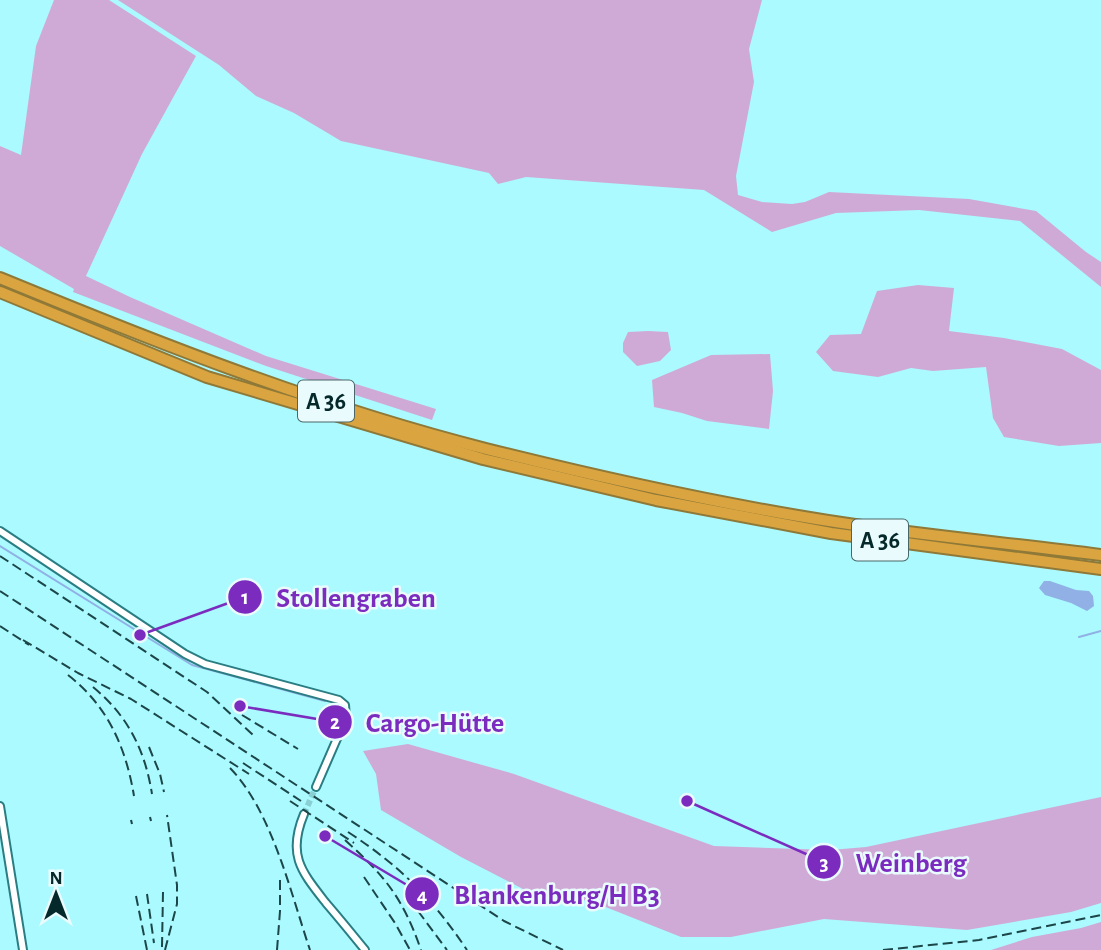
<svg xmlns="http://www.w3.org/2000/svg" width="1101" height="950" font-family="'Alegreya Sans',sans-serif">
<rect width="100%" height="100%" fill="#aafaff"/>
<!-- green -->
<g fill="#d0aad7">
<polygon points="54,0 109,0 196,56 142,154 86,276 130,297 266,356 436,409 432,420 266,366 73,292 74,289 0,246 0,146 21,155 36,46"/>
<polygon points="118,0 762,0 749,49 754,82 736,176 738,195 762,202 792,204 805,202 829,192 969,199 1036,211 1086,252 1101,262 1101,287 1020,221 919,210 836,213 772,232 704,190 526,177 498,184 489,173 341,141 294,113 256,96 219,65"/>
<polygon points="918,285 954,288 949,331 1004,338 1062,349 1101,370 1101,443 1059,446 1004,437 993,418 986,367 933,371 911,368 878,377 833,371 816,352 830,335 861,334 877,291"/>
<polygon points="648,331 668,332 671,350 660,361 637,366 623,352 623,343 628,332"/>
<polygon points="770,354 773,391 769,429 707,421 682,413 654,407 652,380 711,355"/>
<polygon points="408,744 514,774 714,846 830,850 866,847 1101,797 1101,903 1071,912 967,930 824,919 731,937 681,937 593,902 523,889 461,857 381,810 376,774 363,751"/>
<polygon points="1101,922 1101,950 991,950 1032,937 1081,928"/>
</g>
<!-- water -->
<polygon fill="#91b0e5" points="1044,581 1050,581 1076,590 1089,591 1093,596 1094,606 1087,611 1071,603 1045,595 1039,588"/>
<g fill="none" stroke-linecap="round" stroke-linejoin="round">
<!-- stream -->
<g stroke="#91b0e5" stroke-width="2">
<polyline points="0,546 192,665 325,701"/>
<polyline points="1079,637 1101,631"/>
</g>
<!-- street-tunnel -->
<polyline stroke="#89d0d4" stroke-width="6" stroke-dasharray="6 3" stroke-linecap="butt" points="304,814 316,787"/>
<!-- street casing -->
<g stroke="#2a7d82" stroke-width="10">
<g id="street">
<polyline points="0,531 185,654 205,664 339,700 345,705 346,718 316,787"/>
<polyline points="0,806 23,950"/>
<path d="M304,814C287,855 301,871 326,903C339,918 352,934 365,950"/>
</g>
</g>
<!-- highway casing -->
<g stroke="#8f7938" stroke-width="14">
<g id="highway">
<path d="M0,278C158,343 320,407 486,449C610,480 736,508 862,526C941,537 1021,545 1101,555"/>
<polyline points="0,292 207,377 483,459 656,500 831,533 1101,569"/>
</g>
</g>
<!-- street -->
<use href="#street" stroke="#fff" stroke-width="6"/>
<!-- highway -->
<use href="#highway" stroke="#daa540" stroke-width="10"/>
<!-- rail -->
<g stroke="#1c4648" stroke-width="2" stroke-dasharray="10 5" stroke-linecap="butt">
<polyline points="0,556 207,692 253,735"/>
<polyline points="0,591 504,921 563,950"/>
<polyline points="0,626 29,645"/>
<polyline points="23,640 78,673 131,699 249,774"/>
<path d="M68,675C108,706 126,748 134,796"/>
<path d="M93,687C128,716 145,750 152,794"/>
<polyline points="242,715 298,749"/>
<polyline points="149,747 160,774 164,792"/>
<polyline points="243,763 301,801"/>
<path d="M230,768C272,811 291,894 310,950"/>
<polyline points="290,801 354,843"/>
<polyline points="150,817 151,821"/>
<polyline points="131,820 132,824"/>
<path d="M348,832C400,866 432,898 467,950"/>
<path d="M345,840C385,876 403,898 421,950"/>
<polyline points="364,877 395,923 410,950"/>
<polyline points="147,894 154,943"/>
<polyline points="136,896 147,950"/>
<polyline points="418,911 447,950"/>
<polyline points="162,947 163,892"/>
<polyline points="165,950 177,904 177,885 167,815"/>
<polyline points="277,950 280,911 280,878"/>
<polyline points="883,950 979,940 1101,915"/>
</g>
</g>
<g text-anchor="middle" stroke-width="5" stroke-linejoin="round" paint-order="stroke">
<!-- shield labels -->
<g fill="#e9fbfc" stroke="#496769" stroke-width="2">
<rect x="298" y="380.5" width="56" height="41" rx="5"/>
<rect x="852" y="519.5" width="56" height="41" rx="5"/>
</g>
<g font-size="24" font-weight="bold" fill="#05282a">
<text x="326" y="409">A 36</text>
<text x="880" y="548">A 36</text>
</g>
</g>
<!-- callouts -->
<path fill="none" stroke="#7b2cbf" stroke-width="2.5" d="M140 635L245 597M240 706L335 722M687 801L824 862M325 836L422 894"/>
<g fill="#7b2cbf" stroke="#e9fbfc" stroke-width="2.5">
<circle cx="140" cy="635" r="7"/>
<circle cx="240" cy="706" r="7"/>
<circle cx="687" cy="801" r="7"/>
<circle cx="325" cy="836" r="7"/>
<circle cx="245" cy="597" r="18"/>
<circle cx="335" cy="722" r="18"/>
<circle cx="824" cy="862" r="18"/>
<circle cx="422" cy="894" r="18"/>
</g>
<g font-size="21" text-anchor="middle" font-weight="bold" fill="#fff">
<text x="245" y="604">1</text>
<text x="335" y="729">2</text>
<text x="824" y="870">3</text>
<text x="422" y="902">4</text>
</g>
<g font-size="28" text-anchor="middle" font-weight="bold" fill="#7b2cbf" stroke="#e9fbfc" stroke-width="5" stroke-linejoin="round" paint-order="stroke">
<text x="356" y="607">Stollengraben</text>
<text x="435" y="732">Cargo-Hütte</text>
<text x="911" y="872">Weinberg</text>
<text x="557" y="904">Blankenburg/H B3</text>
</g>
<!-- north arrow -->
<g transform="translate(56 894)" stroke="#e9fbfc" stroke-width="5" paint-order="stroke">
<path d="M0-5L12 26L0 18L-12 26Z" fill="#05282a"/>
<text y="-10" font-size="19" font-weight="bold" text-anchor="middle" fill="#05282a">N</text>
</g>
</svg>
